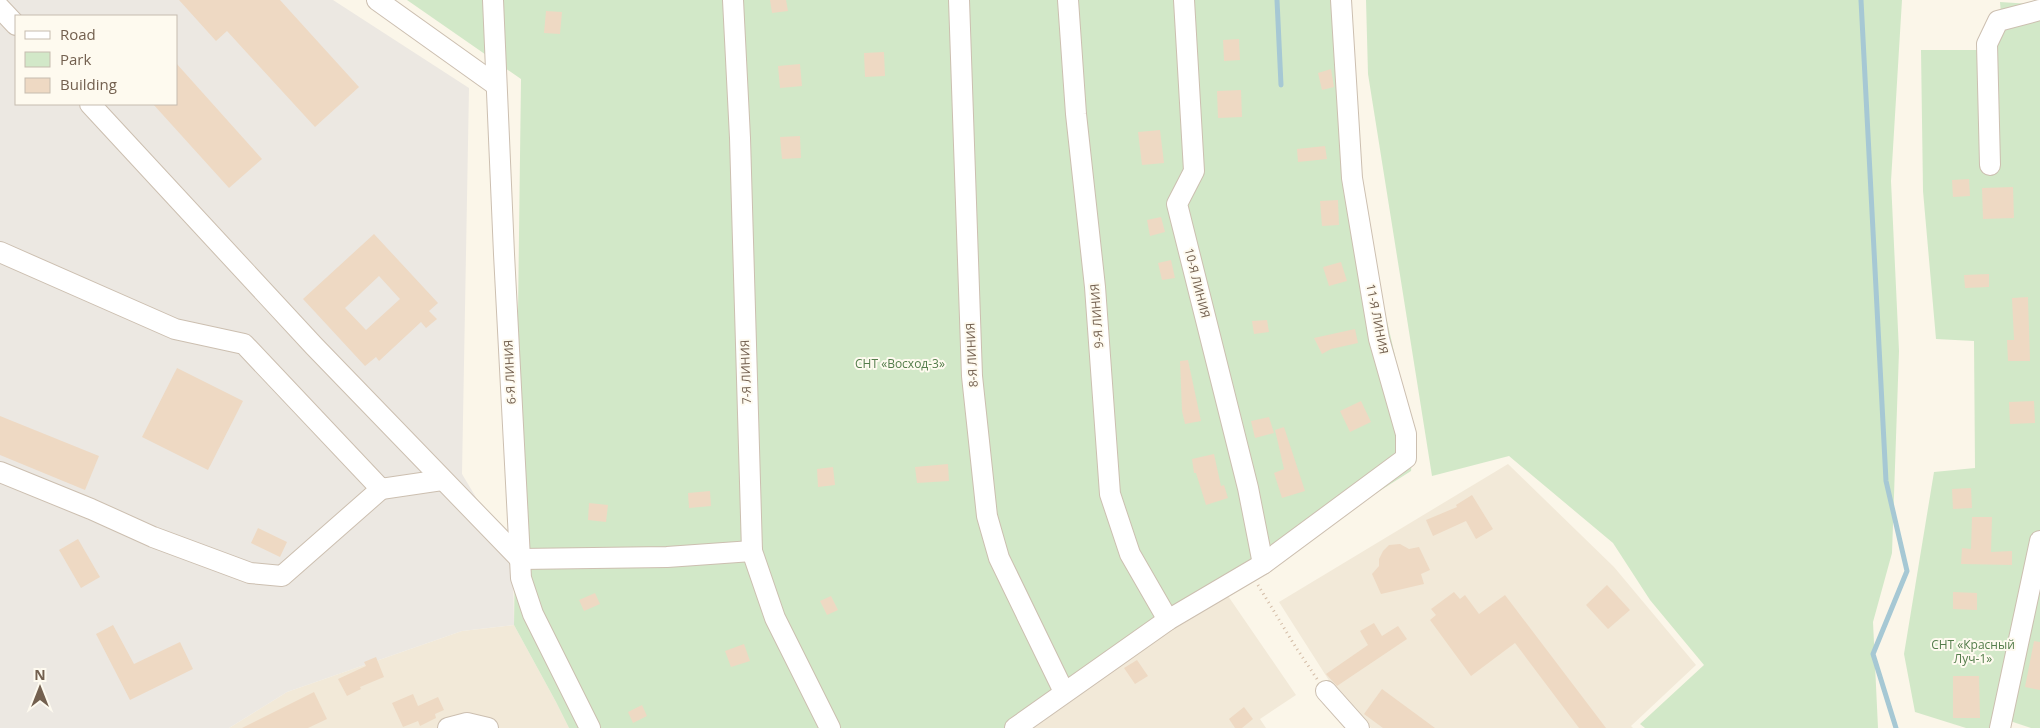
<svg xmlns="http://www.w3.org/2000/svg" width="2040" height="728" font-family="'Open Sans',sans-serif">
<rect width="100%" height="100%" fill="#fbf6e9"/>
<!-- residential -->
<g fill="#f2e9d8">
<polygon points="1508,464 1614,567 1696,665 1631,726 1633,728 1371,728 1337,693 1279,602"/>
<polygon points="1226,593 1296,695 1260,719 1266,728 1034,728 1169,631"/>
<polygon points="514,625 556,702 569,728 229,728 287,692 462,631"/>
</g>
<!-- industrial -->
<path fill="#ece8e2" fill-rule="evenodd" d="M0,0H333L469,88L462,474L513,559L514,625L462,631L287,692L229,728H0ZM16,16H176V104H16Z"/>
<!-- green -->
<g fill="#d2e8c8">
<polygon points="407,0 1351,0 1353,174 1414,438 1411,471 1169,625 1026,728 569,728 556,702 514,625 521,79"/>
<polygon points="1366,0 1902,0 1891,181 1899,351 1892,553 1873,622 1878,728 1645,728 1640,724 1704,665 1650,600 1613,543 1509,456 1432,476 1368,74"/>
<polygon points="2036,0 2040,0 2040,728 2031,728 1998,717 1995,728 1966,728 1915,712 1904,654 1934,472 1975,468 1974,341 1936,339 1923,191 1921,50 1978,50 2001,14 2000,2 2031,4"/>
</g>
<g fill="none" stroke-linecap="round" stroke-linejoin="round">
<!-- stream -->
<g stroke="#a6c8d4" stroke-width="5">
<polyline points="1277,0 1281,85"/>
<polyline points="1861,0 1886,481 1907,571 1873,654 1896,728"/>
</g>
</g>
<!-- building -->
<g fill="#eed9c3" fill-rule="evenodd">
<polygon points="179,0 280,0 359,87 315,127 227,31 216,41"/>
<polygon points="770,0 786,0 788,11 772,13"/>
<polygon points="546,11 562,12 560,34 544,33"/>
<polygon points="1239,39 1240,60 1224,61 1223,40"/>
<polygon points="884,52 885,76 865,77 864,53"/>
<polygon points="176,63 262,159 229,188 153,104 176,104"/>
<polygon points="800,64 802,86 780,88 778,66"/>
<polygon points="1331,69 1334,87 1322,90 1318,73"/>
<polygon points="1241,90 1242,117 1218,118 1217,91"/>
<polygon points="1160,130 1164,163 1142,165 1138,132"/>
<polygon points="800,136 801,158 782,159 780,137"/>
<polygon points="1325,146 1327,159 1298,162 1297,149"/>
<polygon points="1969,179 1970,196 1953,197 1952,180"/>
<polygon points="2013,187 2014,218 1983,219 1982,188"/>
<polygon points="1338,200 1339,225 1322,226 1320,201"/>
<polygon points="1161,217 1165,232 1150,236 1147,220"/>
<path d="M374,234L438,303L429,311L437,319L426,328L421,322L379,361L376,357L365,366L303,299ZM379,276L400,299L366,330L345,308Z"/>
<polygon points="1171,260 1175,278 1162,280 1158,263"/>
<polygon points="1341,262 1347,281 1329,286 1323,267"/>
<polygon points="1989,274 1989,287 1965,288 1964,275"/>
<polygon points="2028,297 2030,361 2008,361 2007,340 2014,340 2012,298"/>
<polygon points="1267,320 1269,332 1254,334 1252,321"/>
<polygon points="1355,329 1358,343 1331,349 1322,354 1314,338"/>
<polygon points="1188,360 1201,421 1185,424 1182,411 1180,361"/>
<polygon points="177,368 243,401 208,470 142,437"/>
<polygon points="1361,401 1371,422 1350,432 1340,411"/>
<polygon points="2034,401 2035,423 2010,424 2009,402"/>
<polygon points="0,416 99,456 85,490 0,455"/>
<polygon points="1269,417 1274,433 1255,438 1251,421"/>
<polygon points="1284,427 1305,491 1282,498 1274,473 1284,469 1275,430"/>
<polygon points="1214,454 1221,486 1224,485 1228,498 1206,505 1196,473 1194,473 1192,459"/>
<polygon points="948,464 949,481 917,483 915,467"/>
<polygon points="833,467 835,485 818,487 817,469"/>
<polygon points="1971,488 1972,508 1953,509 1952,489"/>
<polygon points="710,491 711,506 689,508 688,493"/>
<polygon points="1472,495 1493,529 1476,539 1466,521 1433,536 1426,520 1457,507 1456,505"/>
<polygon points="589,503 608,505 606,522 588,520"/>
<polygon points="1972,517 1992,517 1991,552 2012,551 2012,565 1961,564 1962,548 1971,549"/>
<polygon points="258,528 287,542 280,557 251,543"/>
<polygon points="78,539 100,577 81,588 59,550"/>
<polygon points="1400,544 1409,549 1419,547 1430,570 1421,574 1424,584 1381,594 1372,574 1379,566 1379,559 1383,551 1389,545"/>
<polygon points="1607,585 1630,610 1608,629 1586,605"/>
<polygon points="1454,592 1460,599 1465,595 1479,614 1505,595 1606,728 1579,728 1515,643 1471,676 1430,620 1436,615 1431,609"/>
<polygon points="1953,592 1977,593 1977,610 1953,609"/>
<polygon points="595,593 600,604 584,611 579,600"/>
<polygon points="831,596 838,610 827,615 820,601"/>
<polygon points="1374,623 1382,636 1398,626 1407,639 1337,686 1326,674 1368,645 1360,631"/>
<polygon points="113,625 134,664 180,642 193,669 130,700 96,634"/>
<polygon points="2034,641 2040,642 2040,690 2025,687"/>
<polygon points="744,644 750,661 731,667 725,651"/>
<polygon points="376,657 384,677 360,687 361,689 347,696 338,679 366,666 364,662"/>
<polygon points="1137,660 1148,676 1135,684 1124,668"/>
<polygon points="1953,676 1979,676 1980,718 1953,718"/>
<polygon points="1382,689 1435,728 1383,728 1364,714"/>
<polygon points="314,692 327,719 308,728 242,728"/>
<polygon points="413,694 418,706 438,697 444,710 435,714 436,718 420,726 418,721 403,727 392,703"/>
<polygon points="642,705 647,716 633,723 628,712"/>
<polygon points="1244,707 1253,719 1242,728 1235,728 1229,719"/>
</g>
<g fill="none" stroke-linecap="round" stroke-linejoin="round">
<!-- minor casing -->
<g stroke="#ccbfb0" stroke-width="22">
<g id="minor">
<polyline points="377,0 496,85"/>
<polyline points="493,0 504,254 521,578 533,614 590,728"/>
<polyline points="733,0 740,138 752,551 775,618 830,728"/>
<polyline points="959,0 972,376 987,516 999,558 1064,692"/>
<polyline points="1068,0 1076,114 1095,287 1110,494 1130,554 1168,620"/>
<polyline points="1184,0 1194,171 1177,204 1248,488 1263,564"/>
<polyline points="0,8 16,25"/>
<polyline points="90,104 314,346 520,559 667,557 752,551"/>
<polyline points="1990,165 1987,44 1998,21 2040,10"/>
<polyline points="0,252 175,329 244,344 381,489 442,480"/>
<polyline points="0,472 91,509 153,537 250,573 282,576 381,489"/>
<polyline points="1326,691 1359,728"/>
<polyline points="448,728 467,723 488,728"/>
<polyline points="1015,728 1168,620 1263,564 1406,458 1406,434 1379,339 1352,178 1341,0"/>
<polyline points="2000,728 2040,541"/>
</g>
</g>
<!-- path -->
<polyline stroke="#d3bca6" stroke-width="3" stroke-dasharray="1 4" stroke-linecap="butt" points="1258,585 1295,646 1317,679"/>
<!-- minor -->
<use href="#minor" stroke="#fff" stroke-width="20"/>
</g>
<g text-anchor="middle" stroke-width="4" stroke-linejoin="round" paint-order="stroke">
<!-- street labels -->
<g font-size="12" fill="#73604f" stroke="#fefaef">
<text transform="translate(1197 283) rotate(76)" y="4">10-Я ЛИНИЯ</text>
<text transform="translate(1097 316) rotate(-94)" y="4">9-Я ЛИНИЯ</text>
<text transform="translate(1377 319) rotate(79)" y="4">11-Я ЛИНИЯ</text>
<text transform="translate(972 355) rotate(-93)" y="4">8-Я ЛИНИЯ</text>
<text transform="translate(510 372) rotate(-93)" y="4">6-Я ЛИНИЯ</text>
<text transform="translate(746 372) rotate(-92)" y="4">7-Я ЛИНИЯ</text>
</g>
<!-- park labels -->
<g font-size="12" fill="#547d4b" stroke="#fefaef">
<text x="900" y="368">СНТ «Восход-3»</text>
<text x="1973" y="649">СНТ «Красный<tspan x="1973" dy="14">Луч-1»</tspan></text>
</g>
</g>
<!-- legend -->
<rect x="15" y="15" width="162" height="90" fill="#fefaef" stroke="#c6bcaf"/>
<rect x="25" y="31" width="25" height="8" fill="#ffffff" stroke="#c6bcaf"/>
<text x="60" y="40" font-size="15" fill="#73604f">Road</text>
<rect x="25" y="52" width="25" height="15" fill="#d2e8c8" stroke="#c6bcaf"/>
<text x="60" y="65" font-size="15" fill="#73604f">Park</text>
<rect x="25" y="78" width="25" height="15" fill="#eed9c3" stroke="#c6bcaf"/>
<text x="60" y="90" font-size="15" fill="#73604f">Building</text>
<!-- north arrow -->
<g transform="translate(40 688)" stroke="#fefaef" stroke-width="4" paint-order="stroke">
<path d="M0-4L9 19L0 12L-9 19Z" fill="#73604f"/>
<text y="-8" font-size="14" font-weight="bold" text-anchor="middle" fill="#73604f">N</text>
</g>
</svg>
